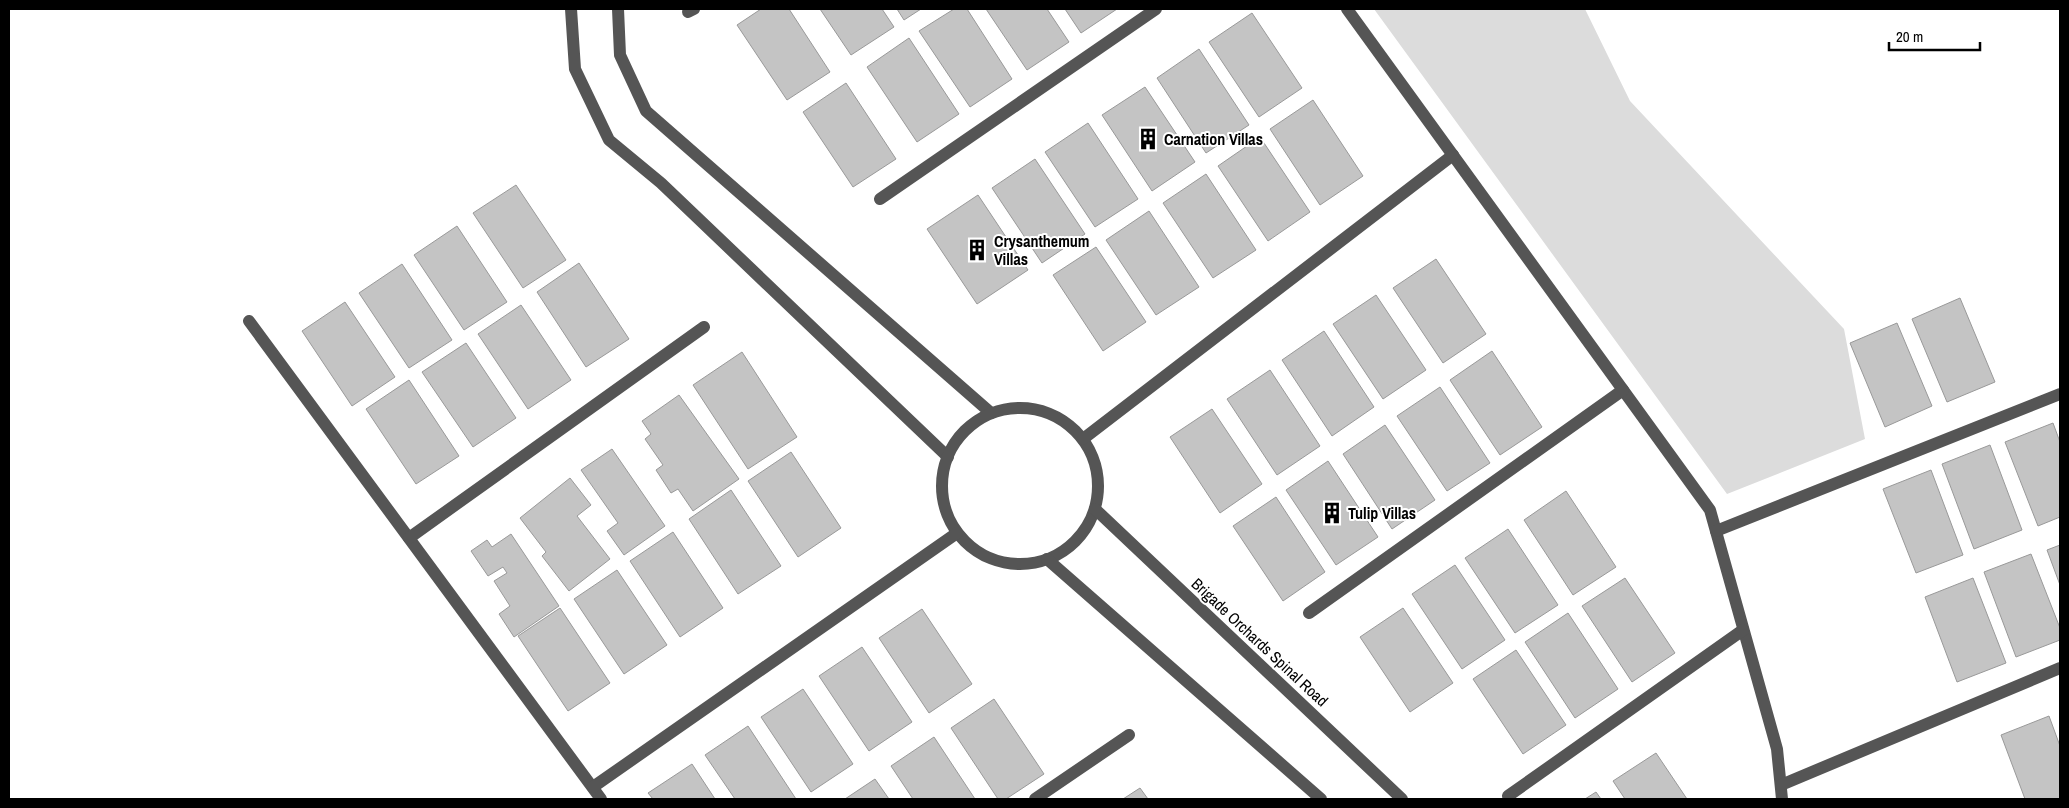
<svg xmlns="http://www.w3.org/2000/svg" width="2069" height="808" font-family="'Archivo Narrow',sans-serif">
<rect width="100%" height="100%" fill="#fff"/>
<!-- green -->
<polygon fill="#dcdcdc" points="1374,9 1585,9 1630,101 1844,329 1865,439 1727,494"/>
<!-- building -->
<g fill="#c4c4c4" stroke="#999">
<polygon points="761,9 789,9 830,72 787,100 737,25"/>
<polygon points="820,9 882,9 894,27 851,55"/>
<polygon points="897,9 921,9 904,20"/>
<polygon points="954,9 967,9 1012,79 970,107 919,31"/>
<polygon points="986,9 1047,9 1069,42 1027,70"/>
<polygon points="1065,9 1117,9 1081,33"/>
<polygon points="1252,13 1302,88 1259,117 1209,42"/>
<polygon points="909,38 959,114 917,142 867,67"/>
<polygon points="1199,49 1249,125 1206,153 1157,78"/>
<polygon points="846,83 896,159 853,187 803,112"/>
<polygon points="1145,87 1195,162 1152,191 1102,115"/>
<polygon points="1313,100 1363,176 1320,205 1270,129"/>
<polygon points="1088,123 1138,199 1095,227 1045,152"/>
<polygon points="1260,137 1310,212 1268,241 1218,166"/>
<polygon points="1035,159 1085,234 1042,263 992,188"/>
<polygon points="1206,174 1256,250 1213,278 1163,203"/>
<polygon points="516,185 566,260 523,288 473,213"/>
<polygon points="978,195 1028,270 977,304 927,229"/>
<polygon points="1149,211 1199,287 1156,315 1106,240"/>
<polygon points="457,226 507,302 464,330 414,255"/>
<polygon points="1096,247 1146,322 1103,351 1053,275"/>
<polygon points="1436,259 1486,334 1443,363 1393,288"/>
<polygon points="579,263 629,339 586,367 537,292"/>
<polygon points="402,264 452,340 409,368 359,293"/>
<polygon points="1376,295 1426,370 1383,399 1333,324"/>
<polygon points="1960,298 1995,382 1947,402 1912,319"/>
<polygon points="345,302 395,377 352,406 302,331"/>
<polygon points="521,305 571,380 528,409 478,334"/>
<polygon points="1897,323 1932,406 1885,427 1850,343"/>
<polygon points="1324,331 1374,407 1332,436 1282,360"/>
<polygon points="466,343 516,418 473,447 422,372"/>
<polygon points="1492,351 1542,427 1500,455 1450,380"/>
<polygon points="742,352 797,437 748,469 693,385"/>
<polygon points="1270,370 1320,446 1277,475 1227,399"/>
<polygon points="409,380 459,456 416,484 366,409"/>
<polygon points="1440,387 1490,463 1447,491 1397,416"/>
<polygon points="679,395 739,479 693,511 678,489 671,493 656,470 663,465 645,439 651,434 642,421"/>
<polygon points="1212,409 1262,484 1220,513 1170,437"/>
<polygon points="2053,423 2060,442 2060,517 2038,526 2005,442"/>
<polygon points="1385,425 1435,500 1392,529 1343,454"/>
<polygon points="1990,445 2022,530 1974,549 1942,464"/>
<polygon points="612,449 665,526 624,555 607,531 618,523 581,470"/>
<polygon points="791,452 841,528 798,557 748,481"/>
<polygon points="1328,461 1378,537 1336,565 1286,490"/>
<polygon points="1931,470 1963,555 1916,573 1883,489"/>
<polygon points="570,478 591,505 577,516 610,559 569,591 542,556 546,552 520,518"/>
<polygon points="731,490 781,566 738,594 689,519"/>
<polygon points="1566,491 1616,567 1573,595 1524,520"/>
<polygon points="1276,497 1325,572 1283,601 1233,526"/>
<polygon points="1508,529 1558,605 1515,633 1465,558"/>
<polygon points="673,532 723,608 680,637 630,561"/>
<polygon points="511,534 559,606 514,637 499,614 510,606 494,581 507,573 503,567 488,576 471,551 487,540 492,547"/>
<polygon points="2060,545 2060,585 2047,550"/>
<polygon points="2031,554 2060,628 2060,640 2016,657 1984,572"/>
<polygon points="1455,565 1505,640 1462,669 1412,594"/>
<polygon points="617,570 667,645 624,674 574,599"/>
<polygon points="1625,578 1675,653 1632,682 1582,606"/>
<polygon points="1973,578 2006,663 1957,682 1925,597"/>
<polygon points="560,608 610,683 568,711 518,636"/>
<polygon points="1403,608 1453,683 1410,712 1360,637"/>
<polygon points="922,609 972,684 929,713 879,638"/>
<polygon points="1568,613 1618,689 1575,718 1525,642"/>
<polygon points="862,647 912,722 869,751 819,676"/>
<polygon points="1516,650 1566,725 1523,754 1473,679"/>
<polygon points="803,689 853,764 811,792 761,717"/>
<polygon points="994,699 1044,774 1006,799 998,799 951,728"/>
<polygon points="2049,716 2060,746 2060,799 2025,799 2001,735"/>
<polygon points="748,726 796,799 735,799 705,755"/>
<polygon points="934,737 975,799 913,799 891,766"/>
<polygon points="1656,753 1687,799 1625,799 1613,781"/>
<polygon points="692,764 715,799 653,799 648,793"/>
<polygon points="875,779 889,799 845,799"/>
<polygon points="1140,788 1148,799 1123,799"/>
<polygon points="1596,792 1601,799 1585,799"/>
</g>
<g fill="none" stroke-linecap="round" stroke-linejoin="round">
<!-- minor -->
<g stroke="#555" stroke-width="12">
<polyline points="571,9 575,69 609,140 661,183 948,457"/>
<polyline points="618,9 620,55 646,111 991,413"/>
<polyline points="1347,9 1710,510 1777,749 1782,799"/>
<polyline points="688,12 694,9"/>
<polyline points="880,199 1156,9"/>
<polyline points="249,321 601,799"/>
<circle cx="1020" cy="486" r="78"/>
<polyline points="1083,439 1453,155"/>
<polyline points="1095,509 1402,799"/>
<polyline points="1716,531 2060,394"/>
<polyline points="409,538 704,327"/>
<polyline points="1047,559 1321,799"/>
<polyline points="1309,613 1623,390"/>
<polyline points="1781,785 2060,668"/>
<polyline points="593,787 957,533"/>
<polyline points="1508,796 1743,630"/>
<polyline points="1035,799 1129,735"/>
</g>
</g>
<!-- icons -->
<defs>
<g id="building-bare" transform="scale(1.725)"><path d="M-4-6H4V6H1V3H-1V6H-4ZM-2.5-4.3h1.7v1.8h-1.7ZM.8-4.3h1.7v1.8H.8ZM-2.5-1h1.7V.8h-1.7ZM.8-1h1.7V.8H.8Z" fill="#000" stroke="#fff" stroke-width="2.5" paint-order="stroke"/></g>
</defs>
<g fill-rule="evenodd">
<use href="#building-bare" x="1148" y="139"/>
<use href="#building-bare" x="977" y="250"/>
<use href="#building-bare" x="1332" y="513"/>
</g>
<g text-anchor="middle" stroke-width="4" stroke-linejoin="round" paint-order="stroke">
<!-- poi labels -->
<g font-size="16" font-weight="bold" fill="#000" stroke="#fff" text-anchor="start">
<text x="1164" y="145">Carnation Villas</text>
<text x="994" y="247">Crysanthemum<tspan x="994" dy="18">Villas</tspan></text>
<text x="1348" y="519">Tulip Villas</text>
</g>
<!-- street labels -->
<g font-size="16" fill="#000" stroke="#fff">
<text transform="translate(1260 642) rotate(43)" y="6">Brigade Orchards Spinal Road</text>
</g>
</g>
<!-- border -->
<rect width="2069" height="808" fill="none" stroke="#000000" stroke-width="20"/>
<!-- scale -->
<path d="M1889 42v8h91v-8" fill="none" stroke="#000000" stroke-width="2.5"/>
<text x="1896" y="42" font-size="15" fill="#000000" stroke="#ffffff" stroke-width="4" paint-order="stroke">20 m</text>
</svg>
